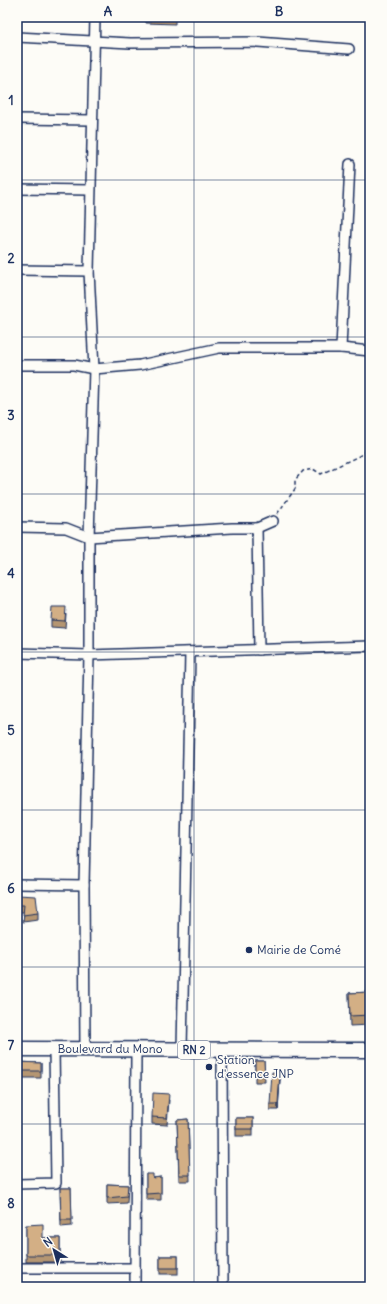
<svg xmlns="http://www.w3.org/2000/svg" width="387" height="1304" font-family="Delius,sans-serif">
<rect width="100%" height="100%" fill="#fdfcf7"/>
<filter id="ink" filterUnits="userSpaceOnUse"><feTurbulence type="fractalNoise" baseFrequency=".025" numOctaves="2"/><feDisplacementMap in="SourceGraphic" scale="8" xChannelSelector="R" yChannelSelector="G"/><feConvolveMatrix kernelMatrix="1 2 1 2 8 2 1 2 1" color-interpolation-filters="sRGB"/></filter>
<g filter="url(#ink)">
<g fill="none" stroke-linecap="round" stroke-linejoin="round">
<!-- street casing -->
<g stroke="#1b2f5e" stroke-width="12">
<g id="street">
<polyline points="17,37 130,43 258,42 349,49"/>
<polyline points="17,119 92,120"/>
<polyline points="17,189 90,190"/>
<polyline points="17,270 89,271"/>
<polyline points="341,348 350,164"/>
<polyline points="17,365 74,365 94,369 140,365 219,348 341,348 370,351"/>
<polyline points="17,527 66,528 89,537 232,528 257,528 273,521"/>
<polyline points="257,528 259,650"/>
<polyline points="17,653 89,655 370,646"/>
<polyline points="17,884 84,885"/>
<polyline points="182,1049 190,652"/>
<polyline points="85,1050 84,885 89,655 89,537 94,369 89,271 95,17"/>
<polyline points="222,1051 223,1287"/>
<polyline points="17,1184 56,1183 54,1049"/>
<polyline points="17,1268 135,1268"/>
<polyline points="135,1287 136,1049"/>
</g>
</g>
<!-- primary casing -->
<g stroke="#1b2f5e" stroke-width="17">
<polyline id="primary" points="17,1049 370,1050"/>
</g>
<!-- path -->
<polyline stroke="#1b2f5e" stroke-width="1.5" stroke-dasharray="4 3" stroke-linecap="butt" points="277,514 295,489 295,480 303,471 313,469 321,474 359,456 370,448"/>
<!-- street -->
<use href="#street" stroke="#fdfcf7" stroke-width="9"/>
<!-- primary -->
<use href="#primary" stroke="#fdfcf7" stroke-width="14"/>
</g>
<!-- wall -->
<g fill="#b59672" stroke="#1b2f5e">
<polygon points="146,17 175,17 175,24 146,23"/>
<polygon points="66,614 65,628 51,627 51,620"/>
<polygon points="17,891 18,895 38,913 38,920 23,922 24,912 17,912"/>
<polygon points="370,992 370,1025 350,1026 349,993"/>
<polygon points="255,1061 264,1061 265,1082 255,1082"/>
<polygon points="17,1062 41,1063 41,1078 17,1078"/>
<polygon points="280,1079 278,1110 270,1110 270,1104"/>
<polygon points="169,1100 167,1125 152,1124 152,1117"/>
<rect x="236" y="1118" width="17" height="18"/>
<polygon points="188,1119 190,1181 179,1181 177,1120"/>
<polygon points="146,1174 153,1178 161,1177 161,1200 146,1200"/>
<polygon points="107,1184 128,1185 127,1203 107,1204"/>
<polygon points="60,1188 71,1188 72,1226 61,1227"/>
<polygon points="26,1225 43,1238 60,1238 60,1262 26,1262"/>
<rect x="160" y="1256" width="18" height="18"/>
</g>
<!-- shaded-wall -->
<polygon fill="#947a5d" stroke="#1b2f5e" points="280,1073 280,1079 278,1110 278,1104"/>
<!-- building -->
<g fill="#d3af85" stroke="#1b2f5e">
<polygon points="52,607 66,607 65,621 51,620"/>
<polygon points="17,891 18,892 18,895 36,896 38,913 23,915 24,905 17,905"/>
<polygon points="370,992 370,1015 350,1016 349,993"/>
<polygon points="255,1061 264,1061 265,1076 255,1076"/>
<polygon points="17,1062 41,1063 41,1071 17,1071"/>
<polygon points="272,1072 280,1073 278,1104 270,1104"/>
<polygon points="153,1093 169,1094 167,1118 152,1117"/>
<rect x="236" y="1118" width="17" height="11"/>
<polygon points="188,1119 190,1175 179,1175 177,1120"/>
<polygon points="146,1174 153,1174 153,1178 161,1177 161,1193 146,1194"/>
<polygon points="107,1184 128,1185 127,1196 107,1198"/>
<polygon points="60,1188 71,1188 72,1220 61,1220"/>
<polygon points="43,1224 43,1238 60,1238 60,1255 26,1255 26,1225"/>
<rect x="160" y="1256" width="18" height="12"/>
</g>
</g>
<!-- grid -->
<path fill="none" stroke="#1b2f5e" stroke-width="1" stroke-opacity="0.55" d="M194,17V1287M17,180H370M17,337H370M17,494H370M17,652H370M17,810H370M17,967H370M17,1124H370"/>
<!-- markers -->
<g fill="#1b2f5e" stroke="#fdfcf7" stroke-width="1.5">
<circle cx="249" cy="950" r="4"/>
<circle cx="209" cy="1067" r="4"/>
</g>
<g text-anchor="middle" stroke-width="3" stroke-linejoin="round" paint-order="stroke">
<!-- shield labels -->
<rect fill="#fdfcf7" stroke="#5f6c8c" stroke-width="1" x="178" y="1041" width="32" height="18" rx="3"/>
<g font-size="11" font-weight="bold" fill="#1b2f5e">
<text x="194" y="1054">RN 2</text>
</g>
<!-- poi labels -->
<g font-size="12" fill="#1b2f5e" stroke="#fdfcf7" text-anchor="start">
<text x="257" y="954">Mairie de Comé</text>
<text x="217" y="1064">Station<tspan x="217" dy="14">d'essence JNP</tspan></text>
</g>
<!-- street labels -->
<g font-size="12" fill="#1b2f5e" stroke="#fdfcf7">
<text x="110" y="1053">Boulevard du Mono</text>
</g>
</g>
<!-- margin -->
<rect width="387" height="1304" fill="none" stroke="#fdfcf7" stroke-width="44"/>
<!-- north arrow -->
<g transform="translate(54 1250) rotate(323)" stroke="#fdfcf7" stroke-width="3" paint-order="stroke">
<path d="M0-3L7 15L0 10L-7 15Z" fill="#1b2f5e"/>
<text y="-6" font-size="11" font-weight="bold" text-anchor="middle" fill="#1b2f5e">N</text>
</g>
<rect x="22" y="22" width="343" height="1260" fill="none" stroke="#1b2f5e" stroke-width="1.5"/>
<g font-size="13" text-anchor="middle" font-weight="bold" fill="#1b2f5e">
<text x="108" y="16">A</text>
<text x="279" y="16">B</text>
<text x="11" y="105">1</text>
<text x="11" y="263">2</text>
<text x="11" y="420">3</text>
<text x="11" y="578">4</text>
<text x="11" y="735">5</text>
<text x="11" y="893">6</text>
<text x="11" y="1050">7</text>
<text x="11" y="1208">8</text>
</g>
</svg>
